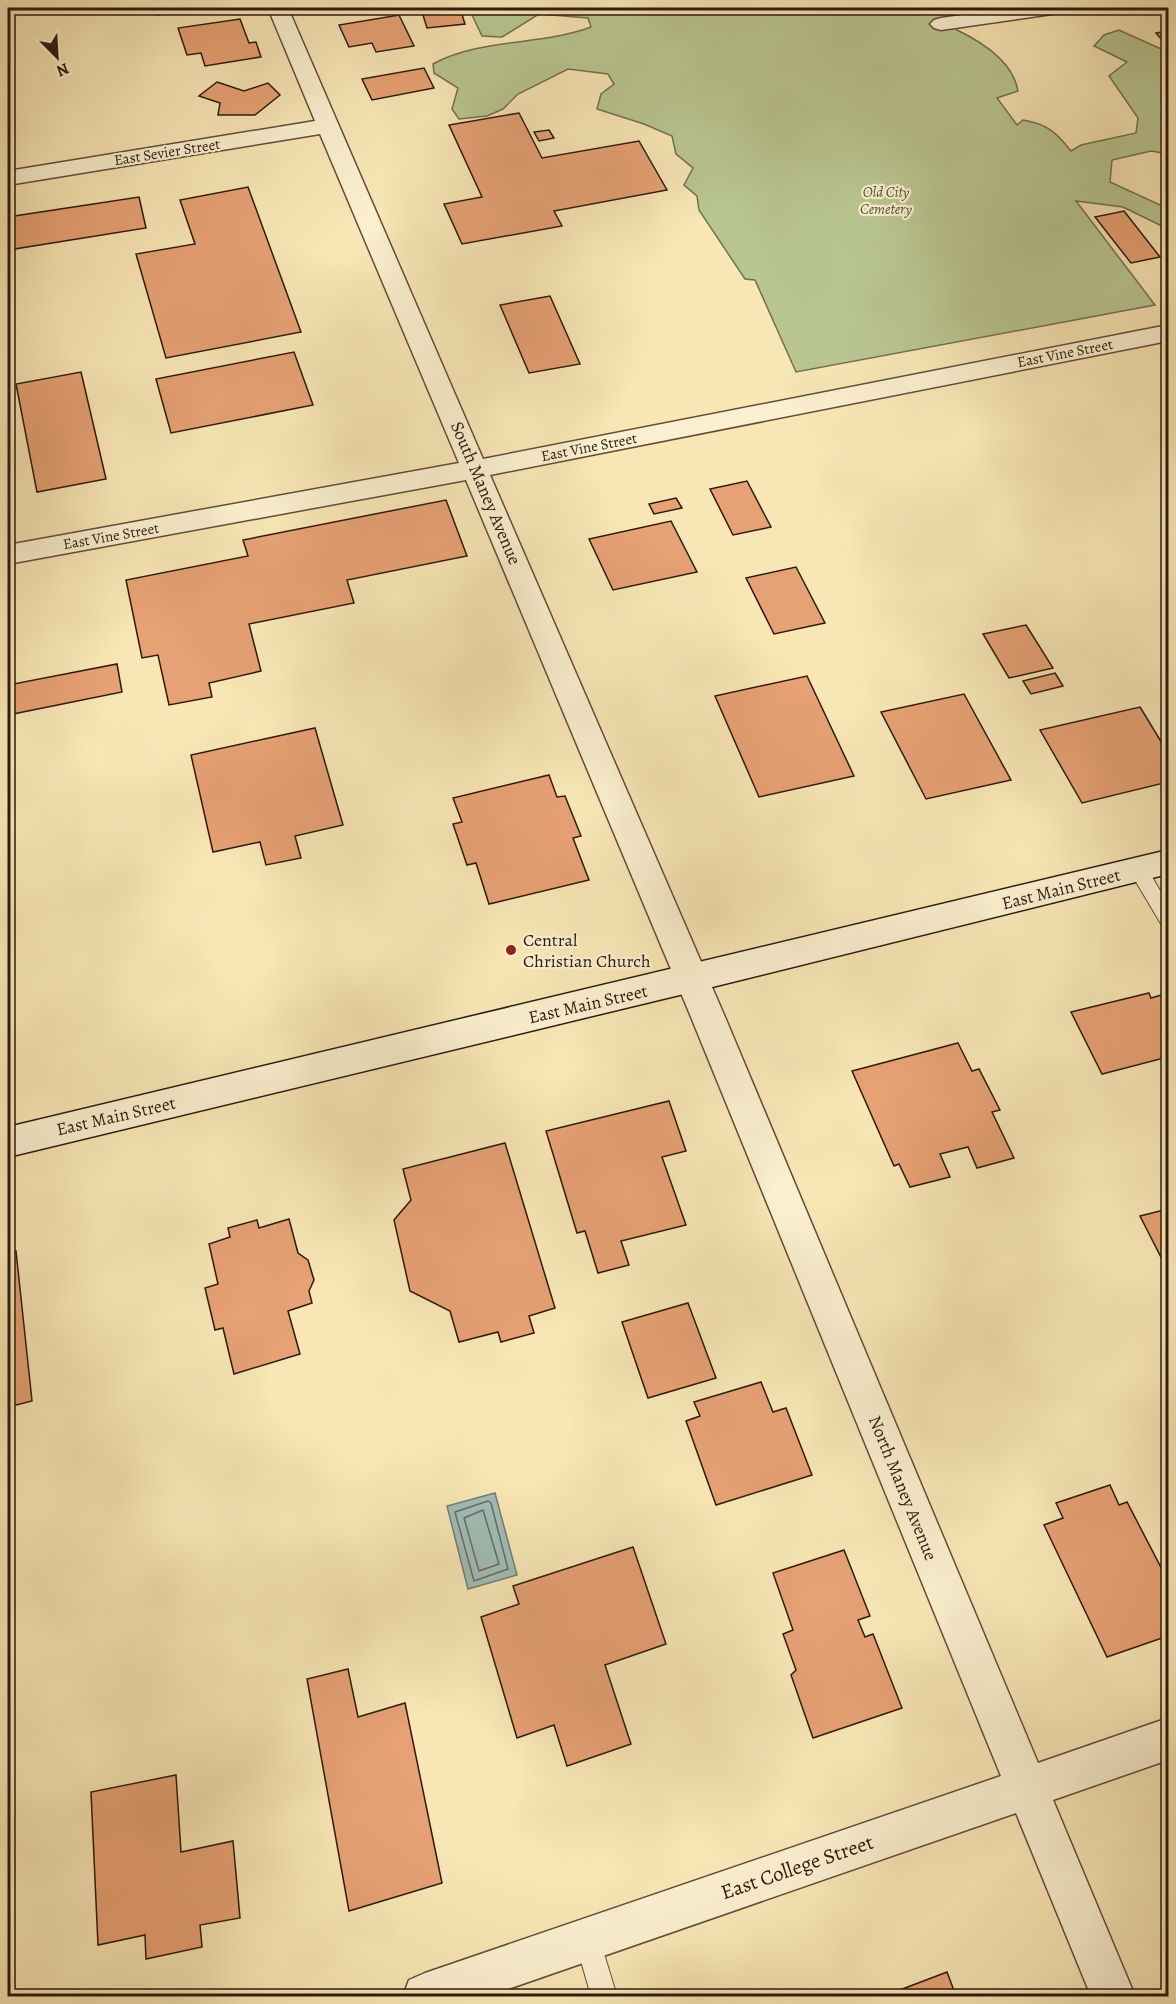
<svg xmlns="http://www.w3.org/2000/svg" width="1176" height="2004" font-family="Alegreya,serif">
<rect width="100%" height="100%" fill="#f8e6b5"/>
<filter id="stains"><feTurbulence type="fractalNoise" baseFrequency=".00333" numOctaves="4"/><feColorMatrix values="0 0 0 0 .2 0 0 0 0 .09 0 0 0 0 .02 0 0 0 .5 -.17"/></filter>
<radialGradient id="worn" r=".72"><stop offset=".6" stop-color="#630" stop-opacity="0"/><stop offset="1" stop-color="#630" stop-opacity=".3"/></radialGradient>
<!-- green -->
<path fill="#b9c691" stroke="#727050" stroke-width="1.5" d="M472,8H967L956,17L957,30C982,42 1013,61 1018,91L997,98L1017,125L1023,120C1047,124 1056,132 1071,151L1081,145L1136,133L1138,118L1109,76L1127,62L1094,46L1104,35L1119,30L1168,52V154L1151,151L1112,160L1110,182L1160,205L1168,203V229L1123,207L1076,201L1155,305L796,372L755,280L745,279L699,210L697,196L684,185L693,168L676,154L672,136L644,124L597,109L601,94L614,84L608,74L568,69L518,94L503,109L487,116L459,119L452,109L458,88L434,73L433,64C481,38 540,46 591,27L588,18L539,14L502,37L482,36L471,13Z"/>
<!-- water -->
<polygon fill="#a0bdb7" stroke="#727c73" stroke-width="1.5" points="495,1493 517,1575 468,1589 447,1506"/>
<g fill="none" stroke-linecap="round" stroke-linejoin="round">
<!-- shore -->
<g stroke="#666c62" stroke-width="1.5">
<polygon points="488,1501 491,1503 508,1569 474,1581 455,1512"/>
<polygon points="483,1510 499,1564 479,1571 464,1518"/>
</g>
</g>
<!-- building -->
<g fill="#e6a174" stroke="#2c1a0e" stroke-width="1.5">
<polygon points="154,8 209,8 156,15"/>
<polygon points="460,8 465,24 427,28 422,12"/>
<polygon points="399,15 414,46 376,52 372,43 349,47 339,25"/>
<polygon points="240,19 249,43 256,42 261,57 205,66 201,53 187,55 178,28"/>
<polygon points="1168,31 1168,47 1156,33"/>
<polygon points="424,68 434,88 372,100 362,79"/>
<polygon points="217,82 244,91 268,83 280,95 255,115 218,115 220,103 199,96"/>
<polygon points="519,113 542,158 639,141 667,190 554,211 562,226 462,244 444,204 482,197 449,125"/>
<polygon points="549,130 554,138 539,141 534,132"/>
<polygon points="248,187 301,332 166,358 136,254 195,244 180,200"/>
<polygon points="139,197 146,228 8,250 8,217"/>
<polygon points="1124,211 1160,257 1131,263 1095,217"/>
<polygon points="550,296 580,364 529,373 500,305"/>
<polygon points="294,352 313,405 171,433 156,379"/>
<polygon points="81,372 106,479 37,492 16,384"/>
<polygon points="747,481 771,527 733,535 710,489"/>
<polygon points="676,498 682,508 654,514 649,504"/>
<polygon points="446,500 467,556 347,580 354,603 249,624 261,671 209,683 212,697 169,705 158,655 142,658 126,580 248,556 243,540"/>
<polygon points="671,521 697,572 613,590 589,539"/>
<polygon points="796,567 825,623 774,634 746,578"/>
<polygon points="1026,625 1053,668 1009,678 983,634"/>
<polygon points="117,664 122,692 8,715 8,685"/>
<polygon points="1055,673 1063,686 1031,694 1023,681"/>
<polygon points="807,676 854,776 759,797 715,696"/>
<polygon points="964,694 1011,780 926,799 881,712"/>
<polygon points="1140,707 1168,753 1168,782 1082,803 1040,730"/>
<polygon points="315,728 343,825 295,836 301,858 266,865 260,842 213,852 191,755"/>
<polygon points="549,775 557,797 565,796 581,836 573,838 589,880 489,904 476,863 467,865 453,824 462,822 453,798"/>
<polygon points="1149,993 1151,998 1168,993 1168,1057 1102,1074 1071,1012"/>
<polygon points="958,1043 972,1071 979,1069 1000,1110 992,1112 1014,1158 977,1168 968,1147 940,1154 950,1177 910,1187 899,1164 894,1166 852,1071"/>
<polygon points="669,1101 686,1151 662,1157 686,1225 621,1241 629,1265 598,1273 585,1231 577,1233 546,1131"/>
<polygon points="505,1143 555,1308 529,1316 534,1333 501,1342 498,1332 459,1342 450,1311 410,1291 394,1220 411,1200 403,1169"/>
<polygon points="1168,1209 1168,1271 1140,1216"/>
<polygon points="289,1219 298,1253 308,1260 314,1280 309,1291 312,1303 288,1311 300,1354 234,1374 223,1328 215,1330 205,1288 218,1284 209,1244 230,1237 228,1228 257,1220 259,1228"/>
<polygon points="16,1251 32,1401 8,1407 8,1253"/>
<polygon points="688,1303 716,1378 648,1398 622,1322"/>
<polygon points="761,1382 773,1412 786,1408 812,1475 716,1505 686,1421 700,1416 694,1402"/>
<polygon points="1110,1485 1119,1505 1127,1502 1168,1581 1168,1636 1107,1657 1044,1525 1063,1518 1056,1503"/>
<polygon points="633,1547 666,1644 605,1665 631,1744 567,1766 554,1725 517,1738 481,1617 519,1604 513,1586"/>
<polygon points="844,1550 870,1616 858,1620 865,1637 873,1634 902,1708 813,1738 791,1675 796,1670 783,1634 793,1630 773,1573"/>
<polygon points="348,1669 358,1717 405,1703 442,1883 349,1911 307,1679"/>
<polygon points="176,1775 181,1852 233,1841 240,1918 200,1925 202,1947 146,1959 145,1935 98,1945 91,1792"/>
<polygon points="947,1972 956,1996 884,1996"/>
</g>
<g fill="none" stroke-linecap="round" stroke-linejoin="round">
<!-- lane casing -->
<g stroke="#5f4d38" stroke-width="2">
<g id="lane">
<polygon points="1138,863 1145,865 1168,904 1168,926 1161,924 1129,870 1131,865"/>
<polygon points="588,1927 597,1931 617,1996 591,1996 575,1940 579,1931"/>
</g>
</g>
<!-- street casing -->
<g stroke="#5f4d38" stroke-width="3">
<g id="street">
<polygon points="268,8 288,8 483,459 1168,325 1168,341 490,475 725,1017 1038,1763 1168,1718 1168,1760 1053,1800 1135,1996 1091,1996 1016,1813 488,1996 403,1996 409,1980 425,1973 1001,1776 691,1017 466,480 8,564 8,545 459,463 320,134 8,185 8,171 315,121"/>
<polygon points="1012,8 1062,8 1059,12 1052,14 941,30 934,28 930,24 934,20 941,18"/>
</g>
</g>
<!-- secondary casing -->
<g stroke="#2c1a0e" stroke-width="3">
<polygon id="secondary" points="1168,850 1168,874 692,992 8,1157 8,1127"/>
</g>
<!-- lane -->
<use href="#lane" fill="#faefcf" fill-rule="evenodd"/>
<!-- street -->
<use href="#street" fill="#faefcf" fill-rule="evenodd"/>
<!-- secondary -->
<use href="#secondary" fill="#faefcf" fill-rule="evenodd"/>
</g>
<!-- markers -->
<circle fill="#8f2418" stroke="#faefcf" stroke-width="2" cx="511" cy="950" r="6"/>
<g text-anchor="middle" stroke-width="4.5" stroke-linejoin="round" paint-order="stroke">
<!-- far-street labels -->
<g font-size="15" fill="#2c1a0e" stroke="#faefcf">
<text transform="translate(167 152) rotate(-9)" y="5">East Sevier Street</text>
<text transform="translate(1065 353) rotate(-11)" y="5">East Vine Street</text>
<text transform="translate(589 447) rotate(-11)" y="5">East Vine Street</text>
<text transform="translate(111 536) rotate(-10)" y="5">East Vine Street</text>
</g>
<!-- far-park labels -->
<g font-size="15" font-style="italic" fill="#564e35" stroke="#faefcf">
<text x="886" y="197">Old City<tspan x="886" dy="17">Cemetery</tspan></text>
</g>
<!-- street labels -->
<g font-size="18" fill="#2c1a0e" stroke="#faefcf">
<text transform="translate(486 493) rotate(67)" y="6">South Maney Avenue</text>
<text transform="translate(1061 889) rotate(-14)" y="6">East Main Street</text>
<text transform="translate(588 1004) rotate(-13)" y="6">East Main Street</text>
<text transform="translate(116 1116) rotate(-13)" y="6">East Main Street</text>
<text transform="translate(903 1488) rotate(68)" y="6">North Maney Avenue</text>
</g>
<!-- poi labels -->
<g font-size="18" fill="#2c1a0e" stroke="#faefcf" text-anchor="start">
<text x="523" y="946">Central<tspan x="523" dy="21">Christian Church</tspan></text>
</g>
<!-- near-street labels -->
<g font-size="21" fill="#2c1a0e" stroke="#faefcf">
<text transform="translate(797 1867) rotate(-19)" y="7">East College Street</text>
</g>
</g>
<!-- margin -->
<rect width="1176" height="2004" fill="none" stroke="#f8e6b5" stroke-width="30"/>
<rect x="9" y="9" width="1158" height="1986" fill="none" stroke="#2c1a0e" stroke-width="3"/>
<rect x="15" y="15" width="1146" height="1974" fill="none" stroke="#2c1a0e" stroke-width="1.5"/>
<!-- north arrow -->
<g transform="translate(57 57) rotate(156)" stroke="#faefcf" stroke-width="4.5" paint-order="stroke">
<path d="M0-4.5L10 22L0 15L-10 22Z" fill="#2c1a0e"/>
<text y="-9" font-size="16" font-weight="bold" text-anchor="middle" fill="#2c1a0e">N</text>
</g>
<rect width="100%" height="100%" filter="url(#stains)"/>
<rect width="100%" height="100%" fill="url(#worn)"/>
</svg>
